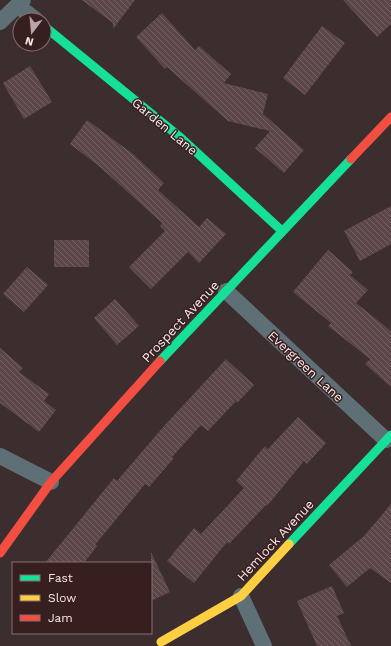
<svg xmlns="http://www.w3.org/2000/svg" width="391" height="646" font-family="'Work Sans',sans-serif">
<defs>
<pattern id="building-back-hatch" width="6" height="6" patternUnits="userSpaceOnUse"><rect width="6" height="6" fill="#5c4648"/><path d="M-1 5l2 2M0 0l6 6M5-1l2 2" fill="none" stroke="#746162"/></pattern>
</defs>
<rect width="100%" height="100%" fill="#3c2e2f"/>
<!-- building -->
<g fill="url(#building-back-hatch)">
<polygon points="82,0 135,0 113,29 113,23"/>
<polygon points="343,0 391,0 391,24 377,37"/>
<polygon points="162,13 195,50 199,46 231,74 224,83 268,94 263,114 304,150 284,173 255,148 270,131 228,121 167,67 165,69 136,37"/>
<polygon points="322,26 345,43 305,95 283,78"/>
<polygon points="30,66 52,102 24,119 3,83"/>
<polygon points="87,120 133,154 164,183 158,190 199,227 207,218 226,234 199,263 188,252 151,289 129,267 165,231 160,226 162,223 100,167 70,144"/>
<polygon points="391,206 391,244 360,261 344,231"/>
<rect x="54" y="240" width="35" height="27"/>
<polygon points="328,250 353,272 350,275 368,290 356,303 391,331 391,387 365,364 370,359 328,326 331,323 293,292"/>
<polygon points="27,267 48,285 24,312 3,294"/>
<polygon points="115,299 139,326 117,345 94,318"/>
<polygon points="0,348 23,368 19,372 49,394 44,401 56,410 39,432 0,403"/>
<polygon points="226,359 254,385 237,403 236,401 208,431 201,425 172,457 174,458 149,487 145,484 95,545 97,546 84,563 45,563 114,478 117,481 164,426"/>
<polygon points="298,417 326,443 307,464 304,461 267,506 266,505 229,544 227,542 194,583 167,561 194,528 201,534 244,488 236,481 265,446 268,449"/>
<polygon points="391,504 391,583 370,568 347,587 329,565 364,536"/>
<polygon points="151,552 170,592 151,601"/>
<polygon points="332,586 344,613 337,616 351,646 317,646 297,601"/>
</g>
<g fill="none" stroke-linecap="round" stroke-linejoin="round">
<!-- street -->
<g stroke="#5e6f76" stroke-width="16">
<polyline points="18,6 36,20"/>
<polyline points="0,22 23,0"/>
<polyline points="226,291 386,440"/>
<polyline points="0,456 51,482"/>
<polyline points="241,596 264,646"/>
</g>
<!-- fast -->
<g stroke="#16e098" stroke-width="9">
<polyline points="44,26 181,138 282,231"/>
<polyline points="160,361 351,159"/>
<polyline points="289,544 391,435"/>
</g>
<!-- slow -->
<polyline stroke="#ffcf43" stroke-width="9" points="161,642 241,596 289,544"/>
<!-- jam -->
<g stroke="#f24e42" stroke-width="9">
<polyline points="351,159 391,117"/>
<polyline points="0,553 51,482 160,361"/>
</g>
</g>
<g text-anchor="middle" stroke-width="3" stroke-linejoin="round" paint-order="stroke">
<!-- street labels -->
<g font-size="13" fill="#f9e7e7" stroke="#371e1f">
<text transform="translate(165 126) rotate(40)" y="5">Garden Lane</text>
<text transform="translate(180 321) rotate(-47)" y="5">Prospect Avenue</text>
<text transform="translate(306 366) rotate(43)" y="5">Evergreen Lane</text>
<text transform="translate(275 540) rotate(-47)" y="5">Hemlock Avenue</text>
</g>
</g>
<!-- legend -->
<rect x="12" y="562" width="140" height="72" fill="#371e1f" stroke="#856e6f"/>
<rect x="20" y="575" width="20" height="6" fill="#16e098" stroke="#856e6f"/>
<text x="48" y="582" font-size="12" fill="#f9e7e7">Fast</text>
<rect x="20" y="595" width="20" height="6" fill="#ffcf43" stroke="#856e6f"/>
<text x="48" y="602" font-size="12" fill="#f9e7e7">Slow</text>
<rect x="20" y="615" width="20" height="6" fill="#f24e42" stroke="#856e6f"/>
<text x="48" y="622" font-size="12" fill="#f9e7e7">Jam</text>
<!-- north arrow -->
<g transform="translate(32 32) rotate(196)"><circle r="19" fill="#371e1f" stroke="#856e6f"/>
<path d="M0-3L7 15L0 10L-7 15Z" fill="#b7a6a7"/>
<text y="-6" font-size="11" font-weight="bold" text-anchor="middle" fill="#f9e7e7">N</text>
</g>
</svg>
